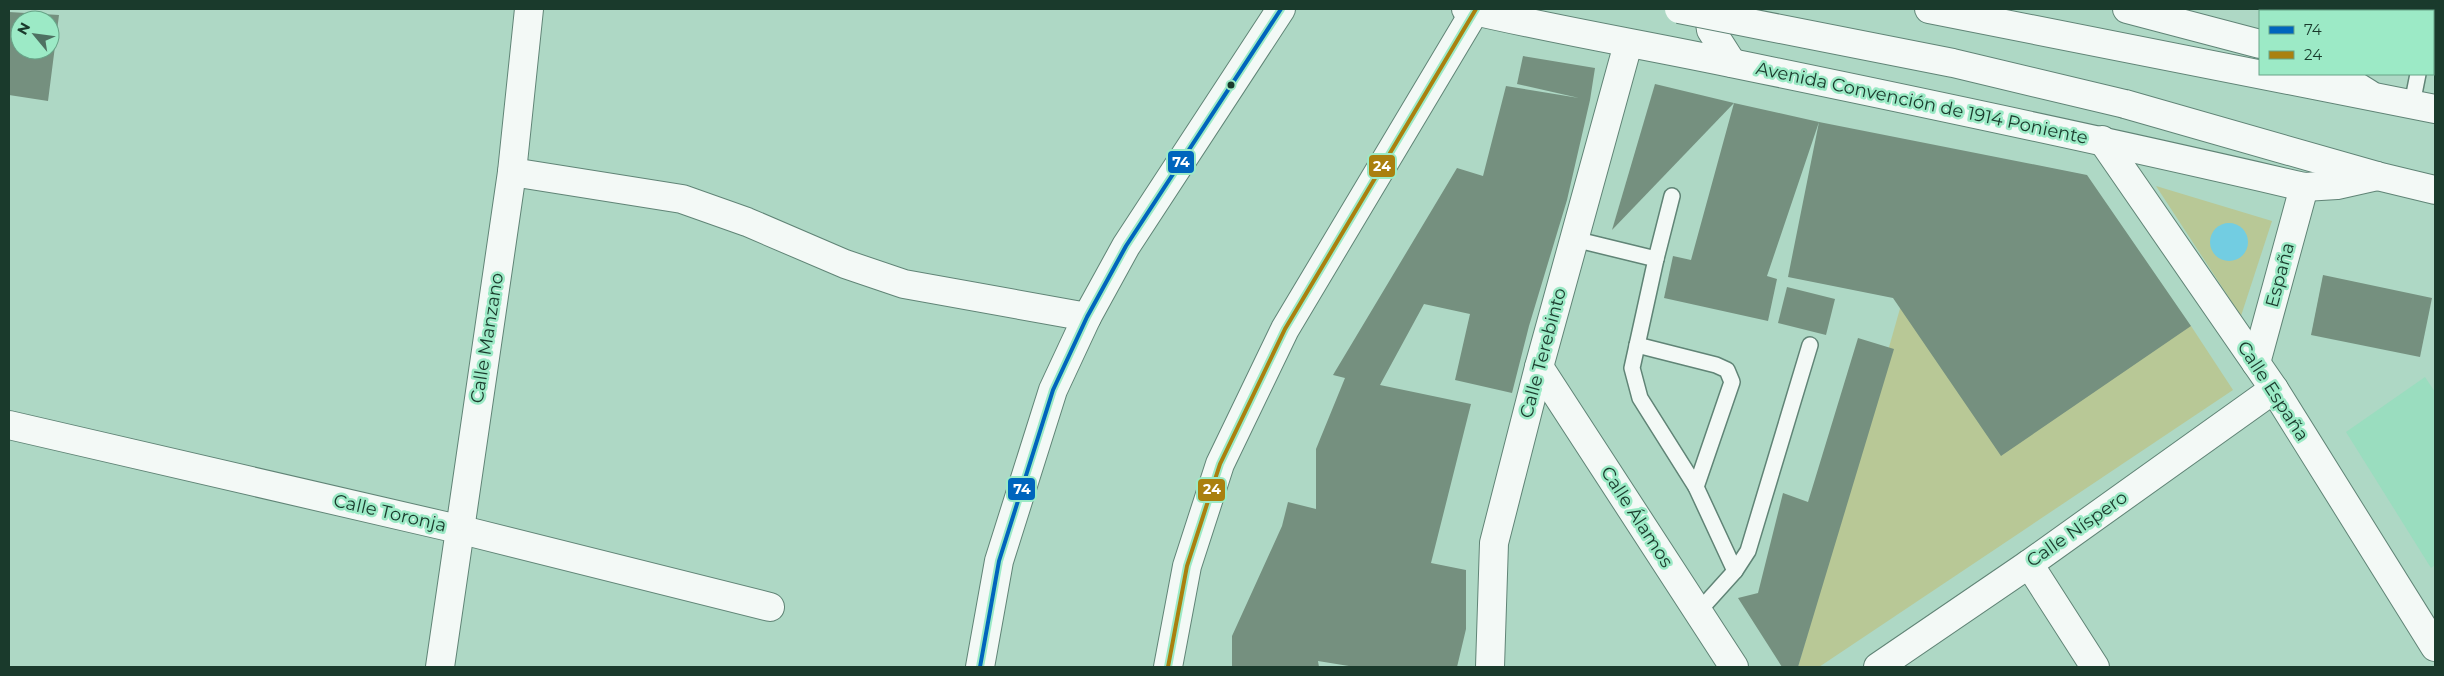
<svg xmlns="http://www.w3.org/2000/svg" width="2444" height="676" font-family="Montserrat,sans-serif">
<rect width="100%" height="100%" fill="#aed8c5"/>
<!-- built -->
<polygon fill="#9addbf" points="2425,377 2435,392 2435,565 2431,568 2346,432"/>
<!-- green -->
<g fill="#b8c896">
<polygon points="2156,186 2272,221 2241,316"/>
<polygon points="1903,298 2191,326 2233,390 1819,667 1798,667"/>
</g>
<!-- water -->
<circle fill="#72cde2" cx="2229" cy="242" r="19"/>
<!-- building -->
<g fill="#75907f" fill-rule="evenodd">
<polygon points="2312,9 2392,9 2392,11 2311,11"/>
<path d="M9,12L59,15L48,101L9,95ZM20,20H50V50H20Z"/>
<polygon points="1523,56 1595,68 1590,100 1567,200 1529,326 1512,393 1455,380 1470,314 1424,304 1380,385 1471,404 1431,563 1466,570 1466,629 1457,667 1355,667 1318,661 1319,667 1232,667 1232,636 1282,526 1288,502 1316,509 1316,449 1345,378 1333,375 1457,168 1483,176 1506,86 1579,98 1517,84"/>
<polygon points="1655,84 1734,103 1612,230"/>
<polygon points="1734,103 1819,122 2087,175 2191,326 2001,456 1893,298 1788,277 1819,122 1767,276 1777,279 1768,321 1664,298 1673,256 1691,260"/>
<polygon points="2323,275 2432,298 2420,357 2311,335"/>
<polygon points="1787,287 1835,299 1826,335 1778,323"/>
<polygon points="1858,338 1894,349 1798,667 1782,667 1738,598 1758,593 1783,493 1808,502"/>
</g>
<g fill="none" stroke-linecap="round" stroke-linejoin="round">
<!-- service casing -->
<g stroke="#608476" stroke-width="18">
<g id="service">
<polyline points="2432,11 2432,9"/>
<polyline points="2412,104 2418,74"/>
<polyline points="1672,196 1656,259 1632,368 1640,398 1696,487 1735,571"/>
<polyline points="1574,239 1656,259"/>
<polyline points="1637,345 1716,365 1727,370 1732,382 1696,487"/>
<polyline points="1698,612 1735,571 1748,551 1810,345"/>
</g>
</g>
<!-- minor casing -->
<g stroke="#608476" stroke-width="30">
<g id="minor">
<polyline points="2102,140 2274,389 2435,647"/>
<polyline points="512,172 682,199 747,222 845,264 904,284 1087,317"/>
<polyline points="2256,363 2304,187"/>
<polyline points="1539,367 1734,667"/>
<polyline points="9,425 458,529 770,607"/>
<polyline points="2029,564 2095,667"/>
<polyline points="440,667 512,172 529,9"/>
<polyline points="1490,667 1494,543 1539,367 1628,44"/>
<polyline points="1878,667 2029,564 2274,389"/>
</g>
</g>
<!-- tertiary casing -->
<g stroke="#608476" stroke-width="30">
<g id="tertiary">
<path d="M1466,9C1555,30 1646,45 1736,64C1926,103 2115,143 2304,187L2337,185L2377,176"/>
<polyline points="1708,9 1711,30 1732,63"/>
<polyline points="2127,9 2260,44"/>
<polyline points="2337,74 2369,94"/>
<polyline points="980,667 999,561 1053,390 1087,317 1126,246 1281,9"/>
<polyline points="1168,667 1187,566 1220,464 1285,329 1476,9"/>
</g>
</g>
<!-- primary casing -->
<g stroke="#608476" stroke-width="30">
<g id="primary">
<polyline points="1929,9 2435,109"/>
<polyline points="2125,104 2377,176 2435,190"/>
</g>
</g>
<!-- service -->
<use href="#service" stroke="#f3f9f6" stroke-width="15"/>
<!-- minor -->
<use href="#minor" stroke="#f3f9f6" stroke-width="28"/>
<!-- tertiary -->
<use href="#tertiary" stroke="#f3f9f6" stroke-width="28"/>
<!-- primary -->
<use href="#primary" stroke="#f3f9f6" stroke-width="28"/>
<!-- primary-bridge casing -->
<g stroke="#608476" stroke-width="30" stroke-linecap="butt">
<polyline id="primary-bridge" points="1679,9 1953,63 2125,104"/>
</g>
<!-- primary-bridge -->
<use href="#primary-bridge" stroke="#f3f9f6" stroke-width="28"/>
<!-- bus-1 casing -->
<g stroke="#9ceac6" stroke-width="8">
<polyline id="bus-1" points="980,667 999,561 1053,390 1087,317 1126,246 1281,9"/>
</g>
<!-- bus-2 casing -->
<g stroke="#9ceac6" stroke-width="8">
<polyline id="bus-2" points="1168,667 1187,566 1220,464 1285,329 1476,9"/>
</g>
<!-- bus-1 -->
<use href="#bus-1" stroke="#0065bd" stroke-width="4"/>
<!-- bus-2 -->
<use href="#bus-2" stroke="#aa800f" stroke-width="4"/>
</g>
<!-- markers -->
<circle fill="#1a3a2c" stroke="#9ceac6" stroke-width="2" cx="1231" cy="85" r="4.5"/>
<g text-anchor="middle" stroke-width="5" stroke-linejoin="round" paint-order="stroke">
<!-- street labels -->
<g font-size="18" fill="#1a3a2c" stroke="#9ceac6">
<text transform="translate(1922 103) rotate(12)" y="6">Avenida Convención de 1914 Poniente</text>
<text transform="translate(2280 275) rotate(-75)" y="6">España</text>
<text transform="translate(487 338) rotate(-81)" y="6">Calle Manzano</text>
<text transform="translate(1543 353) rotate(-75)" y="6">Calle Terebinto</text>
<text transform="translate(2273 391) rotate(57)" y="6">Calle España</text>
<text transform="translate(390 513) rotate(13)" y="6">Calle Toronja</text>
<text transform="translate(1637 517) rotate(57)" y="6">Calle Álamos</text>
<text transform="translate(2077 529) rotate(-35)" y="6">Calle Níspero</text>
</g>
</g>
<g stroke="#9ceac6" stroke-width="2">
<rect x="1167" y="150" width="28" height="24" rx="5" fill="#0065bd"/>
<rect x="1368" y="154" width="28" height="24" rx="5" fill="#aa800f"/>
<rect x="1007" y="477" width="29" height="24" rx="5" fill="#0065bd"/>
<rect x="1197" y="478" width="29" height="24" rx="5" fill="#aa800f"/>
</g>
<g font-size="14" text-anchor="middle" font-weight="bold" fill="#fff">
<text x="1181" y="167">74</text>
<text x="1382" y="171">24</text>
<text x="1022" y="494">74</text>
<text x="1212" y="494">24</text>
</g>
<!-- border -->
<rect width="2444" height="676" fill="none" stroke="#1a3a2c" stroke-width="20"/>
<!-- legend -->
<rect x="2259" y="10" width="175" height="65" fill="#9ceac6" stroke="#68a488"/>
<rect x="2269" y="26" width="25" height="8" fill="#0065bd" stroke="#68a488"/>
<text x="2304" y="35" font-size="15" fill="#1a3a2c">74</text>
<rect x="2269" y="51" width="25" height="8" fill="#aa800f" stroke="#68a488"/>
<text x="2304" y="60" font-size="15" fill="#1a3a2c">24</text>
<!-- north arrow -->
<g transform="translate(35 35) rotate(299)"><circle r="24" fill="#9ceac6" stroke="#68a488"/>
<path d="M0-4L9 19L0 12L-9 19Z" fill="#4e7162"/>
<text y="-8" font-size="14" font-weight="bold" text-anchor="middle" fill="#1a3a2c">N</text>
</g>
</svg>
